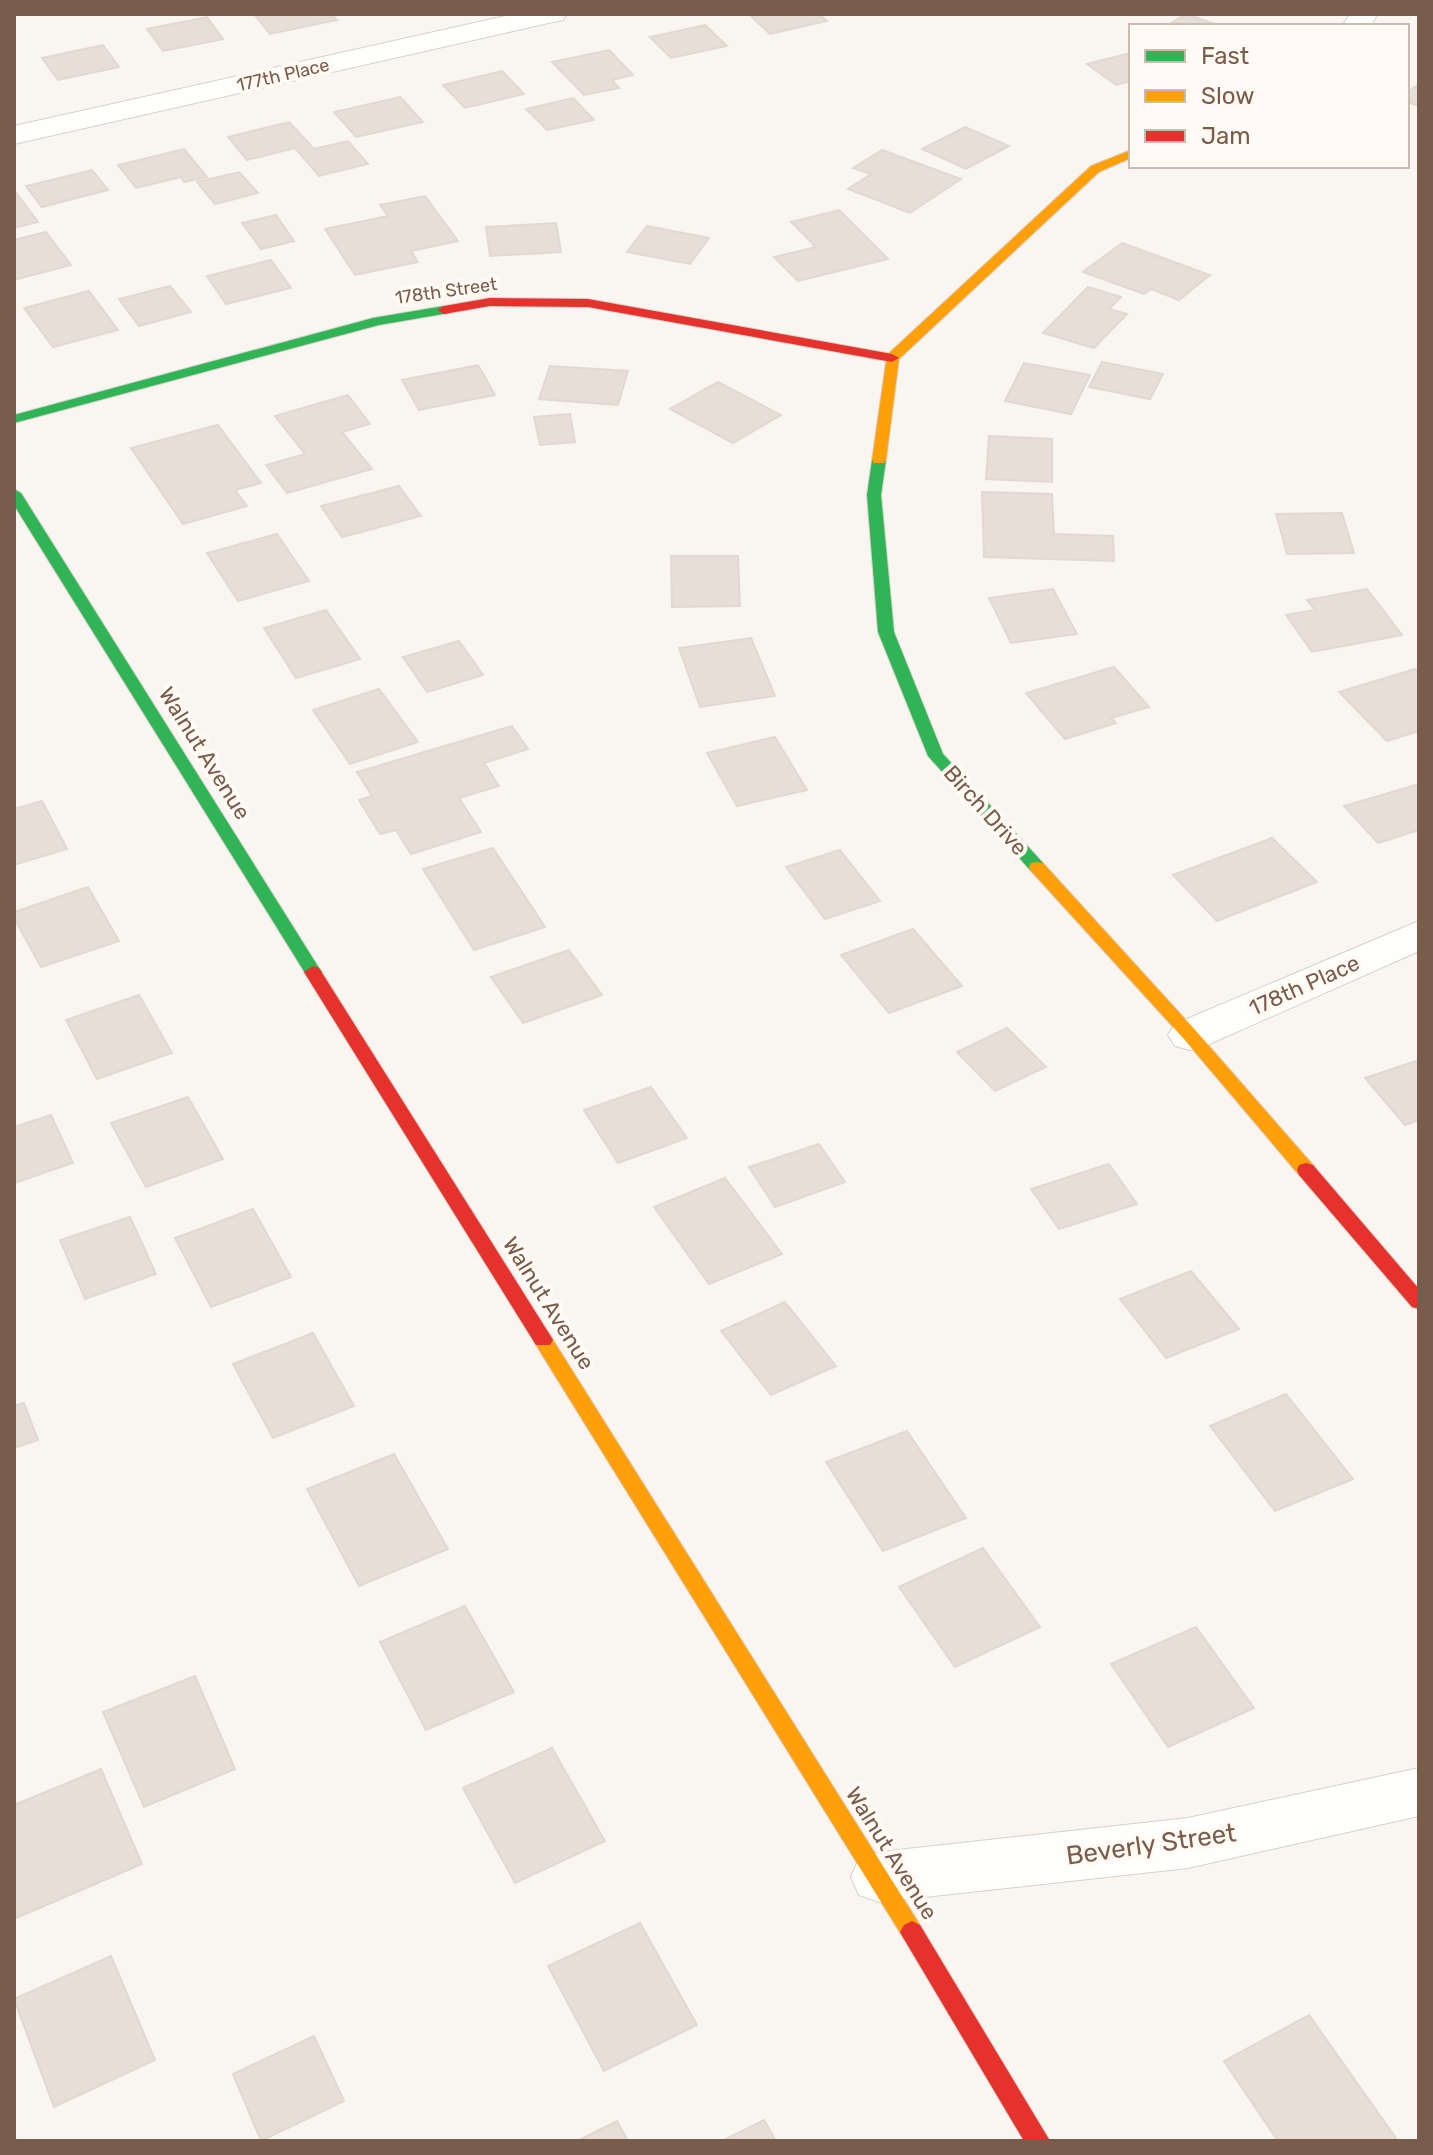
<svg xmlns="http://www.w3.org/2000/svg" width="1433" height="2155" font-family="Rubik,sans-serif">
<rect width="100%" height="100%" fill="#f9f5f0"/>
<!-- building -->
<g fill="#e6ded7" stroke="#e2d8d2" stroke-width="2">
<polygon points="254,14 331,14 337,20 270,34"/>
<polygon points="819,14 827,21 770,34 750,15"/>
<polygon points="1186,14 1220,26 1166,26"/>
<polygon points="207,17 223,39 163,51 147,29"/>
<polygon points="705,25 727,46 671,58 650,37"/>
<polygon points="103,45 119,67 58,80 42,58"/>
<polygon points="609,50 633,75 612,80 619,88 584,95 552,62"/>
<polygon points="1131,53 1131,81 1116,85 1087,64"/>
<polygon points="502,71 524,94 465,108 443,85"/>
<polygon points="1419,84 1419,106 1407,102 1407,93"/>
<polygon points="400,97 423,122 356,137 334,112"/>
<polygon points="573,98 594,120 547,130 526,109"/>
<polygon points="289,122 314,149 348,141 368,164 319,176 295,148 247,160 228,137"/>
<polygon points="965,127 1009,146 966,169 922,149"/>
<polygon points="184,149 207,177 184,182 181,177 136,188 118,165"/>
<polygon points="882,150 961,179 910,213 848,189 871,174 853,168"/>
<polygon points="92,170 108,190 42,207 26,186"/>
<polygon points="239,172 258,193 215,204 197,182"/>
<polygon points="14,190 38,222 14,228"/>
<polygon points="425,196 458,241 411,251 418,262 355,275 325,229 388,216 380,205"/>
<polygon points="839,210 888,259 798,281 774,257 816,247 791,222"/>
<polygon points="276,215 294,241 261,249 242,223"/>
<polygon points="556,223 561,252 490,256 486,227"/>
<polygon points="647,226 709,238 690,264 627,252"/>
<polygon points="46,232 71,265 14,280 14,240"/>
<polygon points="1122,243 1210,275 1179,300 1151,289 1144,294 1083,272"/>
<polygon points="271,260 291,288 226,304 207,276"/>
<polygon points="170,286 191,312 139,326 119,299"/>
<polygon points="1088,287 1121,297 1109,309 1127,314 1094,348 1043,333"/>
<polygon points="89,291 118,330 53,347 24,308"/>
<polygon points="1102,362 1163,374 1150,399 1089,387"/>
<polygon points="1024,363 1090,375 1071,414 1005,401"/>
<polygon points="478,365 495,395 419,410 402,380"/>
<polygon points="550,366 628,371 618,405 539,399"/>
<polygon points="718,382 781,415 733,443 670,409"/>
<polygon points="348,395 370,424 342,432 372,469 287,493 266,465 305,454 275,416"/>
<polygon points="570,414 575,442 540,445 534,417"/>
<polygon points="218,425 261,483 235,490 247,506 183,524 131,448"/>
<polygon points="989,436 1052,439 1052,482 986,479"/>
<polygon points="399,486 421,516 342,537 321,506"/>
<polygon points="982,492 1052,494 1054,534 1113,536 1114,561 984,557"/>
<polygon points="1342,513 1354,553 1287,554 1276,514"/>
<polygon points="277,534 309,581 238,601 207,553"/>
<polygon points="671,556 738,556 740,606 672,607"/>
<polygon points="1053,589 1077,634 1011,643 989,598"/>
<polygon points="1367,589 1402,635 1312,652 1286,615 1315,610 1307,600"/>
<polygon points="326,610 360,659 296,678 264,628"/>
<polygon points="751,638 775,696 700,707 679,648"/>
<polygon points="459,641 483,675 427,692 403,657"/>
<polygon points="1114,667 1149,707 1111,718 1116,723 1065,739 1026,693"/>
<polygon points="1415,669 1419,673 1419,731 1387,741 1339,692"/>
<polygon points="379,689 418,742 350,764 313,710"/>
<polygon points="512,726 528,749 484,763 499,786 459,798 481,832 411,854 396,830 380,834 359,800 372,796 357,772"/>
<polygon points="775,737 807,790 737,806 707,753"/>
<polygon points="1419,784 1419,830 1378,843 1344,806"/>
<polygon points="42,801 67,849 14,865 14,809"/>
<polygon points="1272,838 1317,882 1217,921 1173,875"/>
<polygon points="493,848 545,927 474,950 423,869"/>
<polygon points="840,850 880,901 825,919 786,867"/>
<polygon points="88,887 119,941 41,967 14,918 14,912"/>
<polygon points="913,929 962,986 889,1013 841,955"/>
<polygon points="569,950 602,995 523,1023 491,977"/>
<polygon points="139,995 172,1053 97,1079 66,1020"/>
<polygon points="1007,1028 1046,1067 995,1091 957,1052"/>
<polygon points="1419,1060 1419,1120 1405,1125 1365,1078"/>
<polygon points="651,1087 687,1138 618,1163 584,1110"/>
<polygon points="188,1097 223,1159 146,1187 111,1123"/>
<polygon points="51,1115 73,1163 14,1183 14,1127"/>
<polygon points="819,1144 845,1182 775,1207 749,1167"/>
<polygon points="1109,1164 1137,1204 1059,1229 1031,1189"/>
<polygon points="725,1178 782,1254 709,1284 654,1207"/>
<polygon points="253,1209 291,1277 211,1307 175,1238"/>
<polygon points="130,1217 156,1274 85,1299 60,1240"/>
<polygon points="1191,1271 1239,1329 1166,1358 1120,1299"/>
<polygon points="785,1302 836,1366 771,1395 721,1331"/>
<polygon points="313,1333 354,1406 273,1438 233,1364"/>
<polygon points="1286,1394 1353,1479 1275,1511 1210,1426"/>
<polygon points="24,1403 38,1440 14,1448 14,1406"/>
<polygon points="907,1431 966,1518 883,1551 826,1462"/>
<polygon points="394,1454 448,1549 359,1586 307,1489"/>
<polygon points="983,1548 1040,1627 955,1667 899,1587"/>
<polygon points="465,1606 514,1692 426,1730 380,1642"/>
<polygon points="1196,1627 1254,1708 1168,1747 1111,1664"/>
<polygon points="195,1676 235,1769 144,1807 103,1712"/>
<polygon points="552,1748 605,1841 515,1883 463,1788"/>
<polygon points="101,1769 142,1864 14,1919 14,1805"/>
<polygon points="640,1923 697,2025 604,2071 548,1966"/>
<polygon points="111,1956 155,2060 54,2107 14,1999"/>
<polygon points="1309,2015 1398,2141 1278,2141 1224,2061"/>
<polygon points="314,2036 344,2101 261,2141 233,2074"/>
<polygon points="764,2120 776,2141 722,2141"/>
<polygon points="617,2121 628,2141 577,2141"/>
</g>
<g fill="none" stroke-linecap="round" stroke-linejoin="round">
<!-- street casing -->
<g stroke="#d7d1cb" stroke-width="2">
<g id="street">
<polygon points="515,14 567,14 563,20 553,22 14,144 14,126"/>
<polygon points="1350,14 1378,14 1370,26 1342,26"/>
<polygon points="1419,921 1419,951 1205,1046 1190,1050 1175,1046 1168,1035 1175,1024"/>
<polygon points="1419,1768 1419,1816 1188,1868 879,1902 859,1895 851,1877 859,1859 879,1852 1188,1818"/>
</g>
</g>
<!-- fast casing -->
<g stroke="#d9d2cb" stroke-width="2">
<g id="fast">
<polygon points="444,306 451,310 449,313 379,325 14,423 14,415 373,318"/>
<polygon points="879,456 886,460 881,495 894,632 943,754 1043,863 1045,867 1043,871 1031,871 928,756 878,632 867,495 872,460"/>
<polygon points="14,489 21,493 319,968 322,972 319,976 307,976 14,505"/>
</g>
</g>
<!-- slow casing -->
<g stroke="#d9d2cb" stroke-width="2">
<g id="slow">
<polygon points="1131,150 1131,158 1099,172 899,359 886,460 884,463 874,463 872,460 887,355 1091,166"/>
<polygon points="1037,862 1043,863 1196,1031 1313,1165 1315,1170 1313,1175 1299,1175 1184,1039 1031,871 1029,867 1031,863"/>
<polygon points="543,1332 550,1335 920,1925 924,1932 920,1939 912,1943 904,1939 536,1345 533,1340 536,1335"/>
</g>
</g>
<!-- jam casing -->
<g stroke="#d9d2cb" stroke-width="2">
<g id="jam">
<polygon points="490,298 588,299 892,354 899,358 892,362 588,307 490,306 444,314 437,310 444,306"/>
<polygon points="313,966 319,968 550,1335 553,1340 550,1345 536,1345 304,972"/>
<polygon points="1306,1163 1313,1165 1419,1289 1419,1309 1412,1307 1299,1175 1297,1170 1299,1165"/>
<polygon points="912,1921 920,1925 1050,2141 1024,2141 904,1939 900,1932 904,1925"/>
</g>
</g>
<!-- street -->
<use href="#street" fill="#fefefd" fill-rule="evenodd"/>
<!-- fast -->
<use href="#fast" fill="#30b455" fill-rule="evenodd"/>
<!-- slow -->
<use href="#slow" fill="#ff9f0a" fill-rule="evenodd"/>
<!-- jam -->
<use href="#jam" fill="#e5322d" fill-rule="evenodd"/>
</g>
<g text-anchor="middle" stroke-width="8" stroke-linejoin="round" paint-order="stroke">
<!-- far-street labels -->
<g font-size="18" fill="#7a5c4d" stroke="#fffaf3">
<text transform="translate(283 75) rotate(-13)" y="6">177th Place</text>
<text transform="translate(446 291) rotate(-8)" y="6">178th Street</text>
</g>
<!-- street labels -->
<g font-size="22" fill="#7a5c4d" stroke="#fffaf3">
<text transform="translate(205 753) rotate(58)" y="8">Walnut Avenue</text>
<text transform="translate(986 810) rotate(48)" y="8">Birch Drive</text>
<text transform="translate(1304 985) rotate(-24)" y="8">178th Place</text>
<text transform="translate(549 1303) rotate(58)" y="8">Walnut Avenue</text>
<text transform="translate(892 1853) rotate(58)" y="8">Walnut Avenue</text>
</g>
<!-- near-street labels -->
<g font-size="26" fill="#7a5c4d" stroke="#fffaf3">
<text transform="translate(1151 1844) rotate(-8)" y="9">Beverly Street</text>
</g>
</g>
<!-- border -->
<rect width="1433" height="2155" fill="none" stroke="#7a5c4d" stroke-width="32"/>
<!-- legend -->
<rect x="1129" y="24" width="280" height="144" fill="#fffaf3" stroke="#cabbb1" stroke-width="2"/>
<rect x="1145" y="50" width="40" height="12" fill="#30b455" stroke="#cabbb1" stroke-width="2"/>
<text x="1201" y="64" font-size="24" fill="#7a5c4d">Fast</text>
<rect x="1145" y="90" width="40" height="12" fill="#ff9f0a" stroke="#cabbb1" stroke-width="2"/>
<text x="1201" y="104" font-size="24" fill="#7a5c4d">Slow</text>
<rect x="1145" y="130" width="40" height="12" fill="#e5322d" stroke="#cabbb1" stroke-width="2"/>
<text x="1201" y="144" font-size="24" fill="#7a5c4d">Jam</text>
</svg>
